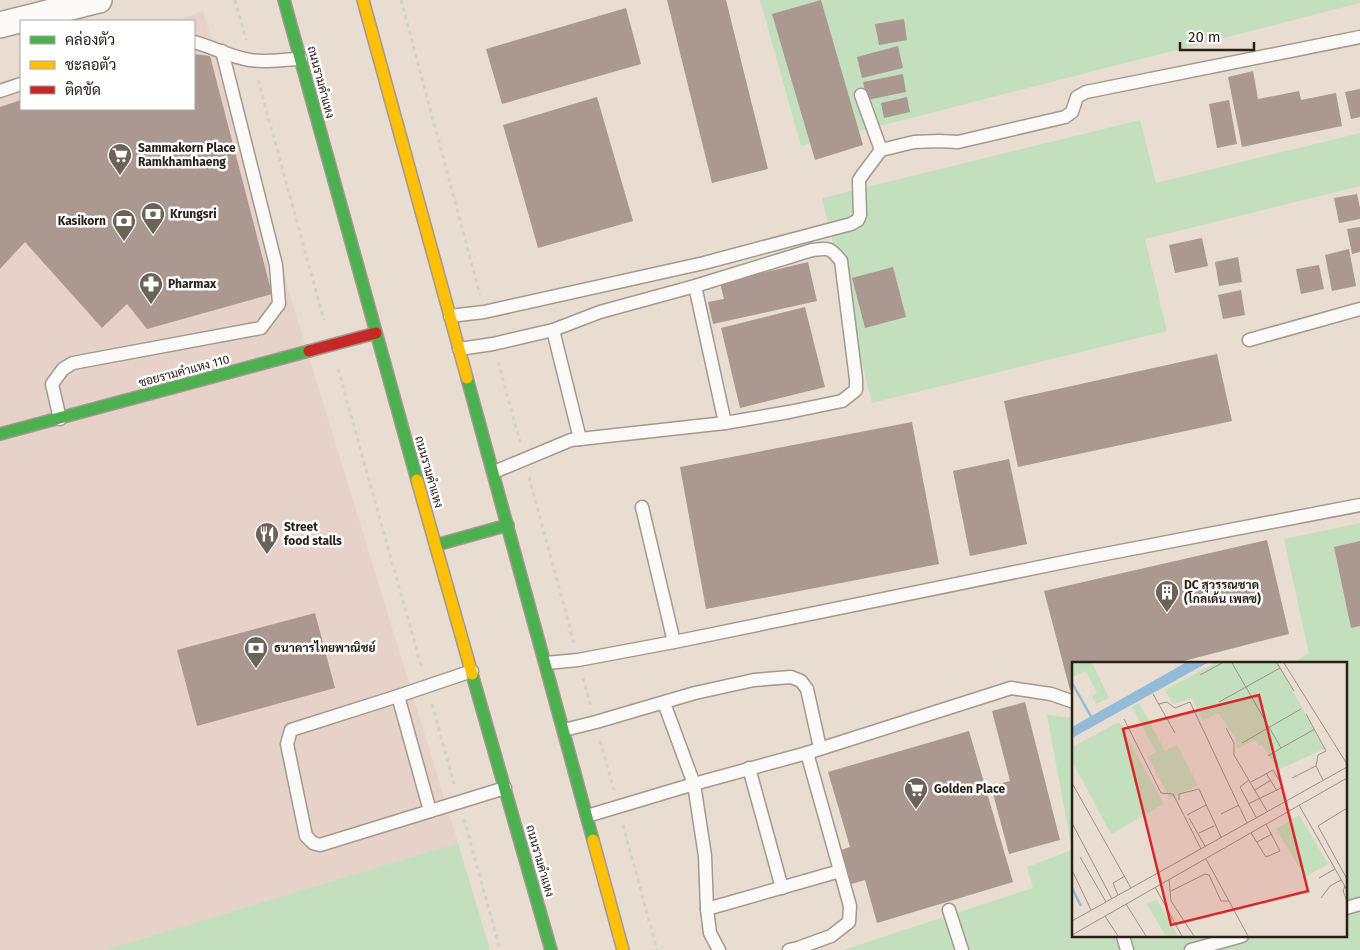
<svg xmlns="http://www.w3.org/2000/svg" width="1360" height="950" font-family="'Fira Sans',Sarabun,sans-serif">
<rect width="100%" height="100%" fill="#e8ddd0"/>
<!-- commercial -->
<polygon fill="#e6d2c9" points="203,11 458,843 105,950 0,950 0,83 21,75 21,109 194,109 194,21 175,21"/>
<!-- green -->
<g fill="#c3dfbe">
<polygon points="760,0 1360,0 1360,3 801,146"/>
<polygon points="1140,120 1156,183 1360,133 1360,186 1145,239 1167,331 872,403 822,198"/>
<polygon points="1360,523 1360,950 843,950 1033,888 1027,867 1072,850 1047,715 1074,718 1074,936 1346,936 1346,664 1289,664 1309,654 1284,539"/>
<polygon points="458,843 490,950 105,950"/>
</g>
<!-- building -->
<g fill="#aa9891">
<polygon points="667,0 726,0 768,169 712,183"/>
<polygon points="821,0 863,145 815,160 772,14"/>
<polygon points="626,8 641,64 502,104 486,49"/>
<polygon points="904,19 907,40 879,45 875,24"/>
<polygon points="898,46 903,68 862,78 857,57"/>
<polygon points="194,54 210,56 272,294 147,329 127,304 102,328 25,242 0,269 0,107 21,100 21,109 194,109"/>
<polygon points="1253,71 1258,99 1299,91 1301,100 1336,93 1342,126 1242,147 1228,77"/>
<polygon points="903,74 906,92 867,100 863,82"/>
<polygon points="1360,89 1360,117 1351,119 1345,92"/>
<polygon points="597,97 633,221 538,248 503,125"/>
<polygon points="907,97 910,112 884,118 881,103"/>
<polygon points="1229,100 1237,144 1217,148 1209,104"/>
<polygon points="1357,194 1360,208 1360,219 1339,223 1334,198"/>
<polygon points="1360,227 1360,252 1352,254 1347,229"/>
<polygon points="1202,238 1208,266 1175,273 1169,245"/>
<polygon points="1349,249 1356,286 1332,291 1325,255"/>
<polygon points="1238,257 1242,282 1219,286 1215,262"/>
<polygon points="808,262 817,301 713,324 708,302 724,299 720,283"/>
<polygon points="1319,265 1324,289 1301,294 1296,269"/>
<polygon points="893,267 906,317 865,328 852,278"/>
<polygon points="1241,290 1245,315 1223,319 1218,295"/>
<polygon points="805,307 825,387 740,408 721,328"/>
<polygon points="1217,354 1232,421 1018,467 1004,401"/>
<polygon points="912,422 939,564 706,609 680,467"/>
<polygon points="1009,459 1027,544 970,556 953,471"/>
<polygon points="1267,540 1289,634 1172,664 1074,664 1074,689 1070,690 1044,591"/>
<polygon points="1360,541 1360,626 1351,628 1334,547"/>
<polygon points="315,613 335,688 197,726 177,650"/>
<polygon points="1025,702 1060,840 1009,854 991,786 1010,781 992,711"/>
<polygon points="969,731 1013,882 877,923 865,880 848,885 838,851 850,847 828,772"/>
</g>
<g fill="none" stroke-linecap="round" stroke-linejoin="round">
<!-- lane casing -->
<g stroke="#a2998f" stroke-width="15">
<g id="lane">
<path d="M194,42C213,47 230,57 250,60C264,63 286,59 301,59"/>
<polyline points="0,91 21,84"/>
<polyline points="861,95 881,150"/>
<polyline points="695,286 725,423"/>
<polyline points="450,316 484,312 704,263 851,224 858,220 860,215 859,180 863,174 881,150 914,142 939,141 958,142 1065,117 1072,112 1077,97 1086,92 1360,37"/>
<polyline points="553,330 580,439"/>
<polyline points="1249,340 1360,309"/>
<path d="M459,349L493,344L553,330L600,312L695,286L812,250C829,248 830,247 841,261L856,379V390L842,401L789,412L725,423L571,440L494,472"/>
<polyline points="60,419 52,384 63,369 73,363 261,328 279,304 276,265 222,51"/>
<polyline points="642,507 674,642"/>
<polyline points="546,663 578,660 674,642 1074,560 1360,505"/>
<polyline points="472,671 398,696 291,730 287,744 306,836 313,843 320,845 505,788"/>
<polyline points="398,696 430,811"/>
<polyline points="664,703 694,784 705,856 707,909 710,933 719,950"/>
<polyline points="564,730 596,722 695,693 754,680 791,677 801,681 807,689 820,748"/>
<polyline points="749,768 782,888"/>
<polyline points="587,816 694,784 807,753 1011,688 1051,694 1074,702"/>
<polyline points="1346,908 1360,904"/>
<polyline points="707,909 840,871"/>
<polyline points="949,910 962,950"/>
<polyline points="1123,936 1127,950"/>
<polyline points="789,950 798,948 831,936 849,922 850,906 807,753"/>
<polyline points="1191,950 1242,936"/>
</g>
</g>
<!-- street casing -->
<g stroke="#a2998f" stroke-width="28">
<polyline id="street" points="0,25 99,0"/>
</g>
<!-- fast casing -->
<g stroke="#a2998f" stroke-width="14">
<g id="fast">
<polyline points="284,0 417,480"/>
<polyline points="467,378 593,840"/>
<polyline points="0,434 309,351"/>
<polyline points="436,545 508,525"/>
<polyline points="472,674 551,950"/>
</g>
</g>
<!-- slow casing -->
<g stroke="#a2998f" stroke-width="14">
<g id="slow">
<polyline points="363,0 467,378"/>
<polyline points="417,480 472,674"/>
<polyline points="593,840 623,950"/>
</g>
</g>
<!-- jam casing -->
<g stroke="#a2998f" stroke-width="14">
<polyline id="jam" points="309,351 376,333"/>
</g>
<!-- path -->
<g stroke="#d4d1cd" stroke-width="3" stroke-dasharray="4 4" stroke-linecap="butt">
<polyline points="235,0 246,40"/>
<polyline points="401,0 480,295"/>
<polyline points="258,80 324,320"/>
<polyline points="498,362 520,442"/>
<polyline points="338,369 422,669"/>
<polyline points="529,477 574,643"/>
<polyline points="583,678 591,706"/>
<polyline points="432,704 454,784"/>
<polyline points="600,741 614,790"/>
<polyline points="464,819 500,950"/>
<polyline points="623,825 657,950"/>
</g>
<!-- lane -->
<use href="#lane" stroke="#fcfaf8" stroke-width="12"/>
<!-- street -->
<use href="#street" stroke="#fcfaf8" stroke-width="25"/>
<!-- fast -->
<use href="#fast" stroke="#4caf50" stroke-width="11"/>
<!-- slow -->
<use href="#slow" stroke="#ffc107" stroke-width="11"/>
<!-- jam -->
<use href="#jam" stroke="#c62828" stroke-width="11"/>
</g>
<!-- icons -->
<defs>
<g id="supermarket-pin" transform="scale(1.25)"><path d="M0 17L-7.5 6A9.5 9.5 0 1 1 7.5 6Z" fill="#6b6258" stroke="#fff"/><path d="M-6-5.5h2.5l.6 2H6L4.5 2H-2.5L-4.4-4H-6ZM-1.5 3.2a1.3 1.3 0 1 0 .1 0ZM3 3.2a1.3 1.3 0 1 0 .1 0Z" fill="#fff"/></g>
<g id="bank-pin" transform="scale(1.25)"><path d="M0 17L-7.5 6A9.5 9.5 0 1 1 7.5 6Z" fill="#6b6258" stroke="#fff"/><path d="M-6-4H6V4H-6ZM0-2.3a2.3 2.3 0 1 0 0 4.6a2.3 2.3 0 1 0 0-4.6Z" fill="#fff"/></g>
<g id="pharmacy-pin" transform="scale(1.25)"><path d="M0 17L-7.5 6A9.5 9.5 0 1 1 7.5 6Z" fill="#6b6258" stroke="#fff"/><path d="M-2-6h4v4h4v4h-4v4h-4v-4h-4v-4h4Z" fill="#fff"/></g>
<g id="restaurant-pin" transform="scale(1.25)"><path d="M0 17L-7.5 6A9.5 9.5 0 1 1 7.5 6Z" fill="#6b6258" stroke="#fff"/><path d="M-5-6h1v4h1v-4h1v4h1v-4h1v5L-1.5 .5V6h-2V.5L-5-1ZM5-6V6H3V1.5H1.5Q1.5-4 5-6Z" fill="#fff"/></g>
<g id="building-pin" transform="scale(1.25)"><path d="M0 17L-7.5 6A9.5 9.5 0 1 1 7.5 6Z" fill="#6b6258" stroke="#fff"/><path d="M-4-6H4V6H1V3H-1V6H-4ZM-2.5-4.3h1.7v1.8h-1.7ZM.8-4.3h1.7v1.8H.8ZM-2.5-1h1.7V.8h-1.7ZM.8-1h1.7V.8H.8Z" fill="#fff"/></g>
</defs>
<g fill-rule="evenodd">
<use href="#supermarket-pin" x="120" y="155"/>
<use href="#bank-pin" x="153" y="214"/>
<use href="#bank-pin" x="124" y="221"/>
<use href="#pharmacy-pin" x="151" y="284"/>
<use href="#restaurant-pin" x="267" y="534"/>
<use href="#building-pin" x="1167" y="592"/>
<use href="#bank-pin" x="256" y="648"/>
<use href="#supermarket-pin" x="916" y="789"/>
</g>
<g text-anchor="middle" stroke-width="5" stroke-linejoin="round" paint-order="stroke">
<!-- street labels -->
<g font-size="12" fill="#282017" stroke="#fff">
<text transform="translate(321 82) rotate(75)" y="4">ถนนรามคำแหง</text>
<text transform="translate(184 371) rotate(-15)" y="4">ซอยรามคำแหง 110</text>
<text transform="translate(429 472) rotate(74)" y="4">ถนนรามคำแหง</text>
<text transform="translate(540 861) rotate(74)" y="4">ถนนรามคำแหง</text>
</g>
<!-- poi labels -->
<g font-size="12" font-weight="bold" fill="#282017" stroke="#fff" text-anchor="start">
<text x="138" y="152">Sammakorn Place<tspan x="138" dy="14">Ramkhamhaeng</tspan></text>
<text x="170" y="218">Krungsri</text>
<text x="106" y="225" text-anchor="end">Kasikorn</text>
<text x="168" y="288">Pharmax</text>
<text x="284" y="531">Street<tspan x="284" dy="14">food stalls</tspan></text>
<text x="1184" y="589">DC สุวรรณชาด<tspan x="1184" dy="14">(โกลเด้น เพลซ)</tspan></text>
<text x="274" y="652">ธนาคารไทยพาณิชย์</text>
<text x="934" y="793">Golden Place</text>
</g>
</g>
<!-- overview -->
<g transform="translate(1072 662)">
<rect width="275" height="275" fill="#e8ddd0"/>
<path d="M0,1H20L37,36L24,42L20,34L25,31L14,9L1,15ZM143,1H206L252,87L206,108L190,83L187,84L183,78L165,87L163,75L146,51L131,59L120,36L101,42L93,28ZM67,41L93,89L105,83L126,123L98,137L76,95L84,90L60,45ZM47,60L92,142L39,172L0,99V85ZM227,153L256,202L233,215L204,167ZM85,238L106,274H94L74,241Z" fill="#c3dfbe"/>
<path d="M113,1H135L0,76V65Z" fill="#93bbd7"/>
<path fill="none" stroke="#93bbd7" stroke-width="2.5" d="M0,21L21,58M0,67L120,1M0,226L9,244"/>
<path fill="none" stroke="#9b9186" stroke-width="1" d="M160,1L209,86L243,67M205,1L222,29M212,1L275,102M128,13L150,1M81,32L103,71M147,40L208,6M87,42L95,40L103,46L118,40L175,161M52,57L89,131L101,132L129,187M154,66L162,81V93L195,149M170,81L229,47M196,94L209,86M244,104L251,118M194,111L205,129M220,116L244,104L246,93L254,89L234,52M177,118L168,125L184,155M0,121L59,226M183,128L199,118M107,138V132L127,127L149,175M176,142L211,125L201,108L179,120M227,143L275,228M275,146L246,164L275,217M149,152L167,143M115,153L134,143M117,156L133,184M0,161L40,237M127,171L142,164M179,171L194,195L208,189L194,162M185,180L200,172M8,195L34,240M134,197L176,274M0,208L19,248M247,216L263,207M97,217L99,239L122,274M273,224L271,229L275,239M83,225L110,274M99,229L133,212L137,213L149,239H157M46,233L41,221L53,214M249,236L258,224L269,218M54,242L74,274M33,254L46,274M0,259L275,105M0,273L275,116"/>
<path fill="#d62828" fill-opacity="0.15" stroke="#d62828" stroke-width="2.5" d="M187,33L236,229L99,263L51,67Z"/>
<rect width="275" height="275" fill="none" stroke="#282017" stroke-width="2.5"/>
</g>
<!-- legend -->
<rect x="20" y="20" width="175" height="90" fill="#ffffff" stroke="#a9a6a2"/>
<rect x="30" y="36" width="25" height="8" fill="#4caf50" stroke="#a9a6a2"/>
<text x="65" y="45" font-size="15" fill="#282017">คล่องตัว</text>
<rect x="30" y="61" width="25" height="8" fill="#ffc107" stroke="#a9a6a2"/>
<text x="65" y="70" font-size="15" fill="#282017">ชะลอตัว</text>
<rect x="30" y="86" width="25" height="8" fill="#c62828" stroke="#a9a6a2"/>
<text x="65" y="95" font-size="15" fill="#282017">ติดขัด</text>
<!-- scale -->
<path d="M1180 42v8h74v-8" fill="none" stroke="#282017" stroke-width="2.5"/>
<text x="1188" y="42" font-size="15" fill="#282017" stroke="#ffffff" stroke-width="4" paint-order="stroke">20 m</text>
</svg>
